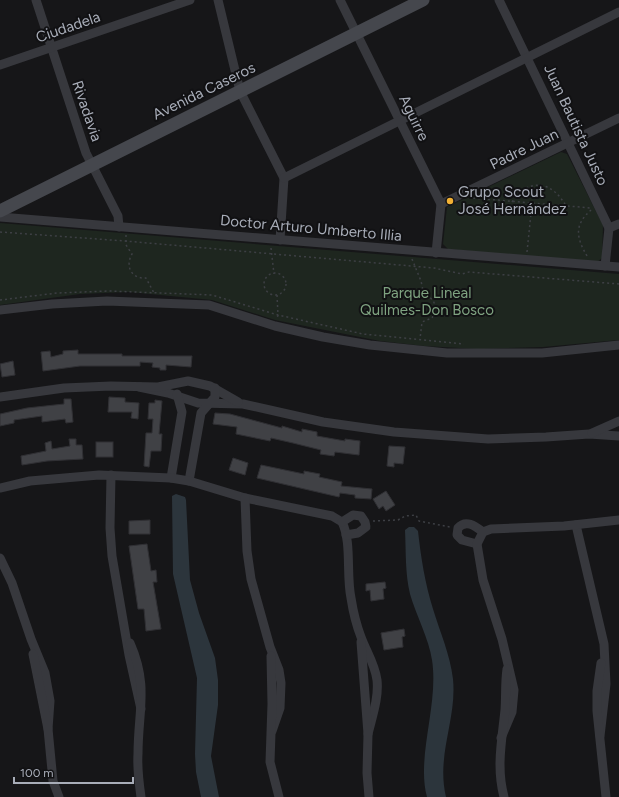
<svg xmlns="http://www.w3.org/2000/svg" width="619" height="797" font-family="Figtree,sans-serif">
<rect width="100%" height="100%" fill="#161618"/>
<!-- green -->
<g fill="#1e261f">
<polygon points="561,152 567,154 603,225 602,258 596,263 448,249 443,244 447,207"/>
<polygon points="0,223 619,274 619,340 543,347 477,349 424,346 380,341 275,320 212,300 129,292 80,294 0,305"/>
</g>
<!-- water -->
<g fill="#2c353c">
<polygon points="176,494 185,497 186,500 190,580 199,613 215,658 218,680 218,705 211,756 219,797 201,797 196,772 195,754 197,678 173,574 172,496"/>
<path d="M409,527H414L418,531C421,558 425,583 433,609C440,632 450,654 453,679C457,720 436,754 446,797H427C416,757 439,704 432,660C429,639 416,615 410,594C405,574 406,551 405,530Z"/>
</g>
<!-- building -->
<g fill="#404145" stroke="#303034">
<polygon points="78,350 78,354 122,354 122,356 192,356 191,367 166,365 166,370 160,370 160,368 152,367 153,363 140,362 140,366 80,366 43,371 41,352 50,351 51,357 63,354 63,351"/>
<polygon points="13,361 15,375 2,377 0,364"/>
<polygon points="109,397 125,398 125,402 139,403 138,419 131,418 132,412 108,412"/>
<polygon points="64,399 71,399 73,422 66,423 65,419 42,422 42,416 14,420 14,423 0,426 0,414 27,408 64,404"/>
<polygon points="155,400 162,401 159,434 162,434 161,451 151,451 149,467 144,466 146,433 152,433 153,419 148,419 149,403 155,403"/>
<polygon points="215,413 230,414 282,428 282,426 302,432 302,429 317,432 317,436 345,441 345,439 360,441 359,455 335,452 334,456 320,454 321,450 293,443 271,438 270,441 236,434 237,427 213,424"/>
<polygon points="69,439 76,439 76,445 82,445 83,459 47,461 22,465 21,456 46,451 45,443 51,441 52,449 70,446"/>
<rect x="96" y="442" width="17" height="15"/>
<polygon points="389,446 405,447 403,464 394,463 394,467 387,466"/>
<polygon points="233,458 248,463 245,475 229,470"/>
<polygon points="261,465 304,474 304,471 320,474 319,477 342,482 341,486 372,489 371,499 355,498 355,495 340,493 339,497 257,478"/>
<polygon points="386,491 395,505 386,511 383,506 379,509 373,499"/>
<polygon points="150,520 150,534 129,534 129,521"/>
<polygon points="147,544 151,571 156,570 157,582 153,582 161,629 146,631 144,609 138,609 129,546"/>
<polygon points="385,582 386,588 383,589 384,599 371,601 370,590 366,591 366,584"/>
<polygon points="404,629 405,636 402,637 403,647 384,650 381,633"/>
</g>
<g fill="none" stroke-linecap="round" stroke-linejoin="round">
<!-- path -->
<g stroke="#3d3f44" stroke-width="1.5" stroke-dasharray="2 3" stroke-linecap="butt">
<polyline points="473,198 591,208"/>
<path d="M512,202C529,177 552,181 566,206"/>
<polyline points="0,232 125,241 434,268 462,274 469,272 619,284"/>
<path d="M126,235V245L132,254C125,266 131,279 146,278L154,293"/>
<polyline points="271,248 274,274"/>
<polyline points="527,252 532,204"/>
<path d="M587,256C576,237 574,225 591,210"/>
<path d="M412,259L421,281L424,295C435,298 438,307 432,318L422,322L420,339"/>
<circle cx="275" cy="284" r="11"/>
<polyline points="277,295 278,315 277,319"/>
<polyline points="0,300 57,293 109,291 212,295 278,315 363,334 464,344"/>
<polyline points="373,521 398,520 405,516 416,515 419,521 450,527"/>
</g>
<!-- street -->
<g stroke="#37383d" stroke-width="9">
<polyline points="36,0 86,153 118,216 119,227"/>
<polyline points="218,0 240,91 284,178 280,240"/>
<polyline points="340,0 441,204 436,253"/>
<polyline points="499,0 609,228 605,266"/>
<polyline points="0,65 190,0"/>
<polyline points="284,178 619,12"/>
<polyline points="441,204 619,118"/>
<polyline points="0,217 619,267"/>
<polyline points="609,228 619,224"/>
<polyline points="0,310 52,304 107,301 209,305 275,326 323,337 370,345 447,353 542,353 619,345"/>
<polyline points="139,387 168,393 198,403 243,404 323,422 394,432 488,439 546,437 589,434 619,436"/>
<polyline points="0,397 64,388 111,386 158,387 188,381 210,386 238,402"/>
<polyline points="592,433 619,421"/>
<polyline points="111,475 110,528 112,556 129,655 141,709"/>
<polyline points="171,478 182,412 177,394"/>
<polyline points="189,481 201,413 215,397 215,388"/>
<path d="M0,488L30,481L99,475L171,478L189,481L245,498L332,516L342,522C352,542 346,575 351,598C353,611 356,624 361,637C366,651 375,664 377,680C379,698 372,717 368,734"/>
<polyline points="245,498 247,551 251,579 270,647 279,670 281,683 280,708 272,731"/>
<polyline points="342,522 353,515 361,516 365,522 366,527 358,533 346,535"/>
<polyline points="576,525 604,644 606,684 600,736"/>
<path d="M477,544L462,540L457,535L458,528C466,519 475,526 483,532"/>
<polyline points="0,558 12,583 31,639 45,673 50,701 48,729"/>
<polyline points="361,642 368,734 367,773 369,797"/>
<path d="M130,643C149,686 138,711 138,754C137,769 139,783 141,797"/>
<polyline points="33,654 48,729 53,781 59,797"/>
<polyline points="271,656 272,704 270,762 279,797"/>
<polyline points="601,663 597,691 597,711 606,797"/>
<polyline points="501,738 512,712 514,690 502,639 483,580 477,544 483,532 491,529 564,526 619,520"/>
<path d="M504,797C496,767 502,740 505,710C506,696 505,683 507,669"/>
</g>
<!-- secondary -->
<polyline stroke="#45474d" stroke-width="13" points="0,211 423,0"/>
</g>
<!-- markers -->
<circle fill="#f2b134" stroke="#111113" stroke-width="1.5" cx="450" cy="201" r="4"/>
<g text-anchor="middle" stroke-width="4" stroke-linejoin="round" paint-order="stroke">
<!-- street labels -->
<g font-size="15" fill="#a8adb8" stroke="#111113">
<text transform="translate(68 27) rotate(-19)" y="5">Ciudadela</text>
<text transform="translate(204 91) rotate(-26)" y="5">Avenida Caseros</text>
<text transform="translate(87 111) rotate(71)" y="5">Rivadavia</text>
<text transform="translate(414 118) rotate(64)" y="5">Aguirre</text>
<text transform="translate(576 125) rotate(65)" y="5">Juan Bautista Justo</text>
<text transform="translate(524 149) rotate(-26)" y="5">Padre Juan</text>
<text transform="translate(311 228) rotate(5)" y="5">Doctor Arturo Umberto Illia</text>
</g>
<!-- poi labels -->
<g font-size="15" fill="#a8adb8" stroke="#111113" text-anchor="start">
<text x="458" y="197">Grupo Scout<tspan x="458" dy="17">José Hernández</tspan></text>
</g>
<!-- park labels -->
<g font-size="15" fill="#7fa381" stroke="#111113">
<text x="427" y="298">Parque Lineal<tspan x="427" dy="17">Quilmes-Don Bosco</tspan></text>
</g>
</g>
<!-- scale -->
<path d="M14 777v6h119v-6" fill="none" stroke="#a8adb8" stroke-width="2"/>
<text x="20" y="777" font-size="12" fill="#a8adb8" stroke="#111113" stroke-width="3" paint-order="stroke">100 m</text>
</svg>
